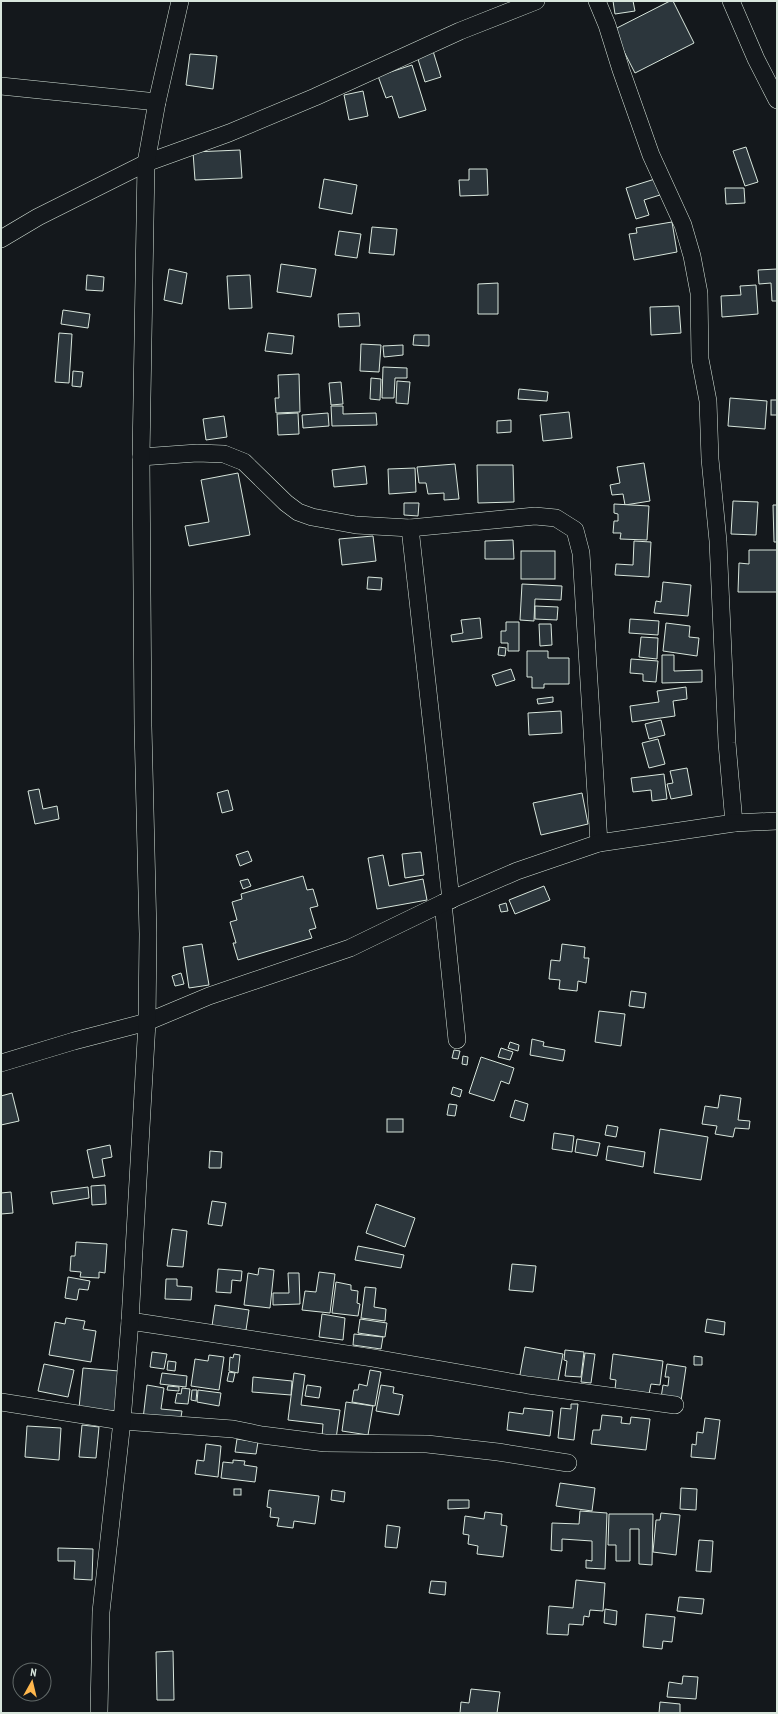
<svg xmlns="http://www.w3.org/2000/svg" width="778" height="1714" font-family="'PT Sans Narrow',sans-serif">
<rect width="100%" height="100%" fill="#14181c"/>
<!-- building -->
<g fill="#2c363c" stroke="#d8e6dc">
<polygon points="613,1 633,1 635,11 615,14"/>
<polygon points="670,1 673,1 694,43 635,73 613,30"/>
<polygon points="433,51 441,77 425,82 417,56"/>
<polygon points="190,54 217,56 213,89 186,85"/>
<polygon points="412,65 426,110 399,118 392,96 386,98 378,76"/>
<polygon points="363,91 368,116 349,120 344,95"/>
<polygon points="746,147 758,182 745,186 733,151"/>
<polygon points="240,150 242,178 195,180 193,152"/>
<polygon points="469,169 487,169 488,195 460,196 459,180 469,180"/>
<polygon points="324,179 357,185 352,214 319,208"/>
<polygon points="655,179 660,195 644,200 649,215 636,219 626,188"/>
<polygon points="725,188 744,188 745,203 726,204"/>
<polygon points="672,222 677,252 634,260 629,234 637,233 636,228"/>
<polygon points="372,227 397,229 394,255 369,253"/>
<polygon points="339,231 361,234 357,258 335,255"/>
<polygon points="281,264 316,269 311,297 277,292"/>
<polygon points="169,269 187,273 182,304 164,300"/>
<polygon points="777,269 777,301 772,301 771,283 759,284 758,270"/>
<polygon points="87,275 104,277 103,291 86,290"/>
<polygon points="250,275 252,308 229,309 227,276"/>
<polygon points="498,283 498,314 478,314 478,284"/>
<polygon points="756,285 758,314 722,317 721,296 741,295 740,286"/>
<polygon points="679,306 681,333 651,335 650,307"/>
<polygon points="63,310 90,314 88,328 61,324"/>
<polygon points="359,313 360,326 339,327 338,314"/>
<polygon points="59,333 72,334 69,383 55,382"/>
<polygon points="268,333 294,336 292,354 265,351"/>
<polygon points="414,335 429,335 429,346 413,345"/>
<polygon points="361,344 381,345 379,372 360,371"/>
<polygon points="403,345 403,355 384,357 383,346"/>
<polygon points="383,367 407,368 407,378 395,378 394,398 382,398"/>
<polygon points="73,371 83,372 81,387 72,386"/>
<polygon points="299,374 300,412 276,413 275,398 279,398 278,375"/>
<polygon points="371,378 381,379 380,400 370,399"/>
<polygon points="397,381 410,382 408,404 396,403"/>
<polygon points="341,382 343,404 331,405 329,383"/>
<polygon points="519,389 548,392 547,401 518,399"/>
<polygon points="730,398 767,401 765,429 728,426"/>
<rect x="771" y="400" width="6" height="15"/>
<polygon points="331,406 343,406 343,414 376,413 377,425 332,426"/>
<polygon points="569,412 572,438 543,441 540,415"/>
<polygon points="298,413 299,434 278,435 277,414"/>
<polygon points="328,413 329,426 303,428 302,415"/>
<polygon points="224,416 227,437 206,440 203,419"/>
<polygon points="511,420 511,432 497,433 497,421"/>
<polygon points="644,463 650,501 625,505 623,494 612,495 610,485 620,483 617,467"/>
<polygon points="455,464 459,499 444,500 444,493 428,494 426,483 419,483 417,467"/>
<polygon points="477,465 513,465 514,502 478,503"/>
<polygon points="365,466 367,484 334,487 332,470"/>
<polygon points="415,468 416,492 389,494 388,469"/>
<polygon points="238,473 250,535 189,546 185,526 209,522 201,480"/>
<polygon points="733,501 758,502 756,535 731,534"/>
<polygon points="404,503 419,503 418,516 404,515"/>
<polygon points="614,504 649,506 647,540 620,539 621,533 613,533 614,521 618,521 618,514 614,513"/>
<polygon points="773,505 777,505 777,542 774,542"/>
<polygon points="373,536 376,561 342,565 339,539"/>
<polygon points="513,540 514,559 485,559 485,541"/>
<polygon points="634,541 651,542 649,577 615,575 616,564 633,565"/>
<polygon points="749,550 777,550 777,592 738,592 739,563 749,564"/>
<rect x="521" y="551" width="34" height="28"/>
<polygon points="368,577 382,578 381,590 367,589"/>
<polygon points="663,582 691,585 688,616 654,613 656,601 661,602"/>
<polygon points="522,584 562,586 561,600 535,599 534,621 520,620"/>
<polygon points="535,606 558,607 557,620 535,619"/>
<polygon points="480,618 482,638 452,642 451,635 463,633 461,620"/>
<polygon points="630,619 659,621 658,635 629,633"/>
<polygon points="506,622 519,622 519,651 508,651 508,643 501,643 501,631 506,631"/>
<polygon points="666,623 690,626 689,637 699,638 697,656 663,651"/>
<polygon points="539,624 551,624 552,645 540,646"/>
<polygon points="641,637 658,638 657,659 639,657"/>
<polygon points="499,647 506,648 505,656 498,655"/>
<polygon points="527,651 548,651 548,658 569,658 569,684 544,684 544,688 532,688 532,677 527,677"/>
<polygon points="662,655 674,655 674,671 702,670 702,682 662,683"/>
<polygon points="631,659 658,661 656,682 643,681 643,674 630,673"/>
<polygon points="511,669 515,680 496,686 492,675"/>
<polygon points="686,687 687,699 673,701 675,716 632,722 630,706 659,702 657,691"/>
<polygon points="553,697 553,702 538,704 537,699"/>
<polygon points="561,711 562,733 529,735 528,713"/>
<polygon points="661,720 665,735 649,739 645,724"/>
<polygon points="658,739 665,764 649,768 642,743"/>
<polygon points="687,768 692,795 671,799 667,784 673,783 670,771"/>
<polygon points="664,774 667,799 652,801 651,790 633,792 631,778"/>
<polygon points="39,789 43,809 57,806 59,819 35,824 28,791"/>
<polygon points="228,790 233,810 222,813 217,793"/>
<polygon points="582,793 588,824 541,835 533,803"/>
<polygon points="248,851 252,861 240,866 236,855"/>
<polygon points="421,852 424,875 405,878 402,854"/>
<polygon points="383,855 389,886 423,879 427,900 377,909 368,858"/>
<polygon points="303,876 307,890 313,889 318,906 310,908 316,928 309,930 312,938 238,960 233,943 236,943 230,922 237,920 232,902 242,899 241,894"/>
<polygon points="248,879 251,886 243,889 240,881"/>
<polygon points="544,886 550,900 515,914 509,900"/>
<polygon points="506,903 508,911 501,912 499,905"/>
<polygon points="202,944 209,985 189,988 183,947"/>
<polygon points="562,944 585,947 584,958 589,958 586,983 578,981 577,991 559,989 560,980 549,979 551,960 560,961"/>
<polygon points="181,973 184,984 175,986 172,976"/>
<polygon points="631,991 646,993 644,1008 629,1006"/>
<polygon points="599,1011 625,1014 621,1046 595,1042"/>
<polygon points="532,1039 544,1042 543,1046 565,1050 563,1061 530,1055"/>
<polygon points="510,1042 519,1045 518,1051 508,1048"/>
<polygon points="501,1048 513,1052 510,1060 498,1057"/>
<polygon points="454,1050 460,1051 458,1059 452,1058"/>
<polygon points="463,1056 468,1057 467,1065 462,1064"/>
<polygon points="481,1057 514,1068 509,1084 501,1081 494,1101 469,1093"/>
<polygon points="453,1087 462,1090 460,1097 451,1094"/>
<polygon points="12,1093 19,1121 1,1125 1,1096"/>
<polygon points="720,1095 741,1098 738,1120 750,1121 749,1129 735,1128 733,1137 715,1134 717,1126 702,1124 705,1106 718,1108"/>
<polygon points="515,1100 528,1104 524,1121 510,1117"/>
<polygon points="449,1104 457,1105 455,1116 447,1115"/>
<rect x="387" y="1119" width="16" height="13"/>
<polygon points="607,1125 618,1127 616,1137 605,1135"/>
<polygon points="660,1129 708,1137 701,1180 654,1173"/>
<polygon points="554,1133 574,1136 572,1152 552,1149"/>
<polygon points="577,1139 600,1143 597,1156 575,1152"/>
<polygon points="110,1145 112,1157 102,1159 105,1176 93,1178 87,1150"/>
<polygon points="608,1146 645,1152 643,1167 606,1160"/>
<polygon points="210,1151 222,1152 221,1168 209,1168"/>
<polygon points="105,1185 106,1204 92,1205 91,1186"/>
<polygon points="88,1187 89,1198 53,1204 51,1192"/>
<polygon points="11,1192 13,1213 1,1214 1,1193"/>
<polygon points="212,1201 226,1203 222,1226 208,1224"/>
<polygon points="376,1204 415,1218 405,1247 366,1233"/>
<polygon points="172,1229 187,1231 183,1267 167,1266"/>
<polygon points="76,1242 107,1244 105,1273 99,1272 99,1278 80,1277 81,1272 70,1271 71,1256 75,1256"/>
<polygon points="358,1246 404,1255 401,1268 355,1260"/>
<polygon points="512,1264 536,1266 533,1292 509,1290"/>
<polygon points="259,1268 274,1270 270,1308 244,1305 248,1273 258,1275"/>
<polygon points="218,1269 242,1271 241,1281 232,1280 231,1293 216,1292"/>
<polygon points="319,1272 335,1274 330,1313 302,1310 305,1291 316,1292"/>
<polygon points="288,1273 299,1273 300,1304 273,1305 273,1293 289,1293"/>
<polygon points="68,1277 90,1281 88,1290 79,1289 77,1300 65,1298"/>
<polygon points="166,1279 177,1279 177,1286 192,1287 191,1300 165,1299"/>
<polygon points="336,1282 351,1285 351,1290 358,1291 357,1303 360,1304 358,1316 332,1313"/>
<polygon points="365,1287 376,1288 374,1307 386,1309 385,1321 361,1318"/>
<polygon points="215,1305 249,1310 246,1330 212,1326"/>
<polygon points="322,1314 345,1318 343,1340 319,1337"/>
<polygon points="66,1318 85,1321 83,1329 96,1331 91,1362 49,1355 55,1322 65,1324"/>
<polygon points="360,1319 387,1323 385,1337 358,1333"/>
<polygon points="707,1319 725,1322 724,1335 705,1332"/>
<polygon points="354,1334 383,1337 381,1349 353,1345"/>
<polygon points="525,1347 563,1354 558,1381 519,1380"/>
<polygon points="565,1350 584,1352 581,1377 565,1376 567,1361 564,1360"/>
<polygon points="152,1352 167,1354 164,1369 150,1367"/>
<polygon points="585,1353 595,1354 591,1383 581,1382"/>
<polygon points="234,1354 240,1355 238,1373 229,1371 230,1357 233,1358"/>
<polygon points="613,1354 663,1361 660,1385 651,1384 649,1394 615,1389 616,1380 610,1379"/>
<polygon points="209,1355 224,1357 219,1390 191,1386 195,1359 208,1361"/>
<polygon points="694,1356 702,1357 702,1365 694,1365"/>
<polygon points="168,1361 176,1362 175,1371 167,1370"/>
<polygon points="44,1364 74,1370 68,1397 38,1391"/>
<polygon points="667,1364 686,1367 681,1401 661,1398 663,1385 668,1386 669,1377 665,1377"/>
<polygon points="83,1368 119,1371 115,1411 79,1408"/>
<polygon points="370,1370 381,1372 375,1406 352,1402 354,1390 358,1390 359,1384 367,1386"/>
<polygon points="229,1372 235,1373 233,1382 227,1381"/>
<polygon points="162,1373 187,1376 186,1387 160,1384"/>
<polygon points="294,1373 305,1375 301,1405 340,1410 336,1439 322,1437 323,1424 288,1420"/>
<polygon points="253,1377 292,1381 291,1395 252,1392"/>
<polygon points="147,1385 164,1388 161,1409 182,1411 180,1423 143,1419"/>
<polygon points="307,1385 321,1387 319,1398 305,1396"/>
<polygon points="381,1385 394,1387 393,1393 403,1395 399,1415 376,1411"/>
<polygon points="168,1386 179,1387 179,1391 167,1390"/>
<polygon points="182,1388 190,1389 188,1404 175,1403 177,1393 181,1394"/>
<polygon points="192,1390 197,1390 196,1401 191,1400"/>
<polygon points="198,1390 221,1393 219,1406 197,1402"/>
<polygon points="346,1402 373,1406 368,1435 342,1431"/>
<polygon points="571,1404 578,1404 574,1440 558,1438 561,1408 571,1409"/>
<polygon points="524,1408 553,1411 550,1436 507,1430 509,1412 523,1414"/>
<polygon points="602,1415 622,1417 621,1423 630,1424 631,1417 650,1419 646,1450 591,1444 593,1430 600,1430"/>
<polygon points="705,1418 720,1420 715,1459 691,1457 692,1444 696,1445 697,1432 703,1433"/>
<polygon points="82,1425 99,1427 96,1458 79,1457"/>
<polygon points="27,1426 61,1428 59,1460 25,1457"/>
<polygon points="237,1439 258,1442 256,1454 235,1452"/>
<polygon points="206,1444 221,1446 218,1477 195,1474 197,1460 204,1461"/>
<polygon points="233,1460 245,1461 244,1465 257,1467 255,1482 221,1478 223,1462 233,1463"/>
<polygon points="560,1483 595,1488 592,1511 556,1506"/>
<polygon points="681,1488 697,1489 696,1510 680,1509"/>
<rect x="234" y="1489" width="7" height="6"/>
<polygon points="269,1490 319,1496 315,1524 294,1521 293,1528 277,1526 279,1518 270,1517 271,1508 267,1507"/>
<polygon points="332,1490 345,1492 344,1502 331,1500"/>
<polygon points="448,1500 469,1500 469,1508 448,1509"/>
<polygon points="580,1511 607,1513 605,1569 586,1568 586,1560 592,1561 592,1541 562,1539 562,1551 551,1550 552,1523 579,1524"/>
<polygon points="485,1512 502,1514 501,1525 507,1526 503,1557 477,1554 478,1546 468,1544 469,1535 463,1534 465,1516 484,1519"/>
<polygon points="661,1513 680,1515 676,1555 653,1552 656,1520 660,1520"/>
<polygon points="609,1514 653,1514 652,1565 639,1564 639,1529 630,1529 630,1561 616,1561 616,1545 608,1545"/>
<polygon points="387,1525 400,1527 397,1548 385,1547"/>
<polygon points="699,1540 713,1541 711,1572 696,1571"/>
<polygon points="58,1548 93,1549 92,1580 74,1579 75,1561 58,1561"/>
<polygon points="576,1580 605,1583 603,1611 590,1610 589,1617 584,1616 583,1625 569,1624 568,1635 547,1634 549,1606 573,1608"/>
<polygon points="431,1581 446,1582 445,1595 429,1593"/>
<polygon points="679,1597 704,1599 702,1614 677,1611"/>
<polygon points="605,1609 617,1611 616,1625 604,1623"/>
<polygon points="646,1614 675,1617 672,1642 663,1641 662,1649 643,1647"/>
<polygon points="173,1651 174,1700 157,1700 156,1652"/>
<polygon points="683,1676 698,1677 696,1699 667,1697 669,1682 682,1684"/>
<polygon points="471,1689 500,1692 497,1713 460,1713 461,1702 469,1703"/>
<polygon points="660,1702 680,1704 680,1713 659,1713"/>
</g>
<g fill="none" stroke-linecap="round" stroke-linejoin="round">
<!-- street casing -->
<g stroke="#d8e6dc" stroke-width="18">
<g id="street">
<polyline points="597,1 607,25 621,70 651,155 683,225 692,256 699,293 700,359 708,401 710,459 718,541 727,743 734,823"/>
<polyline points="731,1 756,59 777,100"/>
<polyline points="1,86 157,102"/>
<polyline points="1,239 38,217 146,163 229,133 315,97 460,31 536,1"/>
<polyline points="141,457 197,453 224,454 244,462 286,503 298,512 312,517 356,525 410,528 535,516 556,518 575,530 581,553 599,843"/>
<polyline points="410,528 451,900"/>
<polyline points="443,903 457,1040"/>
<polyline points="1,1063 74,1041 147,1022 209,996 350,948 443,903 517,871 599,843 734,823 777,821"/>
<polyline points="130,1321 373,1358 528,1385 675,1405"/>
<polyline points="1,1402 122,1421 233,1429 262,1435 325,1443 427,1444 498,1452 568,1463"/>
<polyline points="99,1713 101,1612 122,1421 130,1321 147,1022 148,934 143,726 141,457 146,163 157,102 180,1"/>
</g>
</g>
<!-- street -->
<use href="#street" stroke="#14181c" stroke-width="17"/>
</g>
<!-- border -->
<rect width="778" height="1714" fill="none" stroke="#d8e6dc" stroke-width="4"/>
<!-- north arrow -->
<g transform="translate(32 1682) rotate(8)"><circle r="19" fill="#14181c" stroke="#626a69"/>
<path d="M0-3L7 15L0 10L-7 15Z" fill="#ffb74d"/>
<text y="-6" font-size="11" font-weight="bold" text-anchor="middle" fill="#d8e6dc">N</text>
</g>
</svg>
